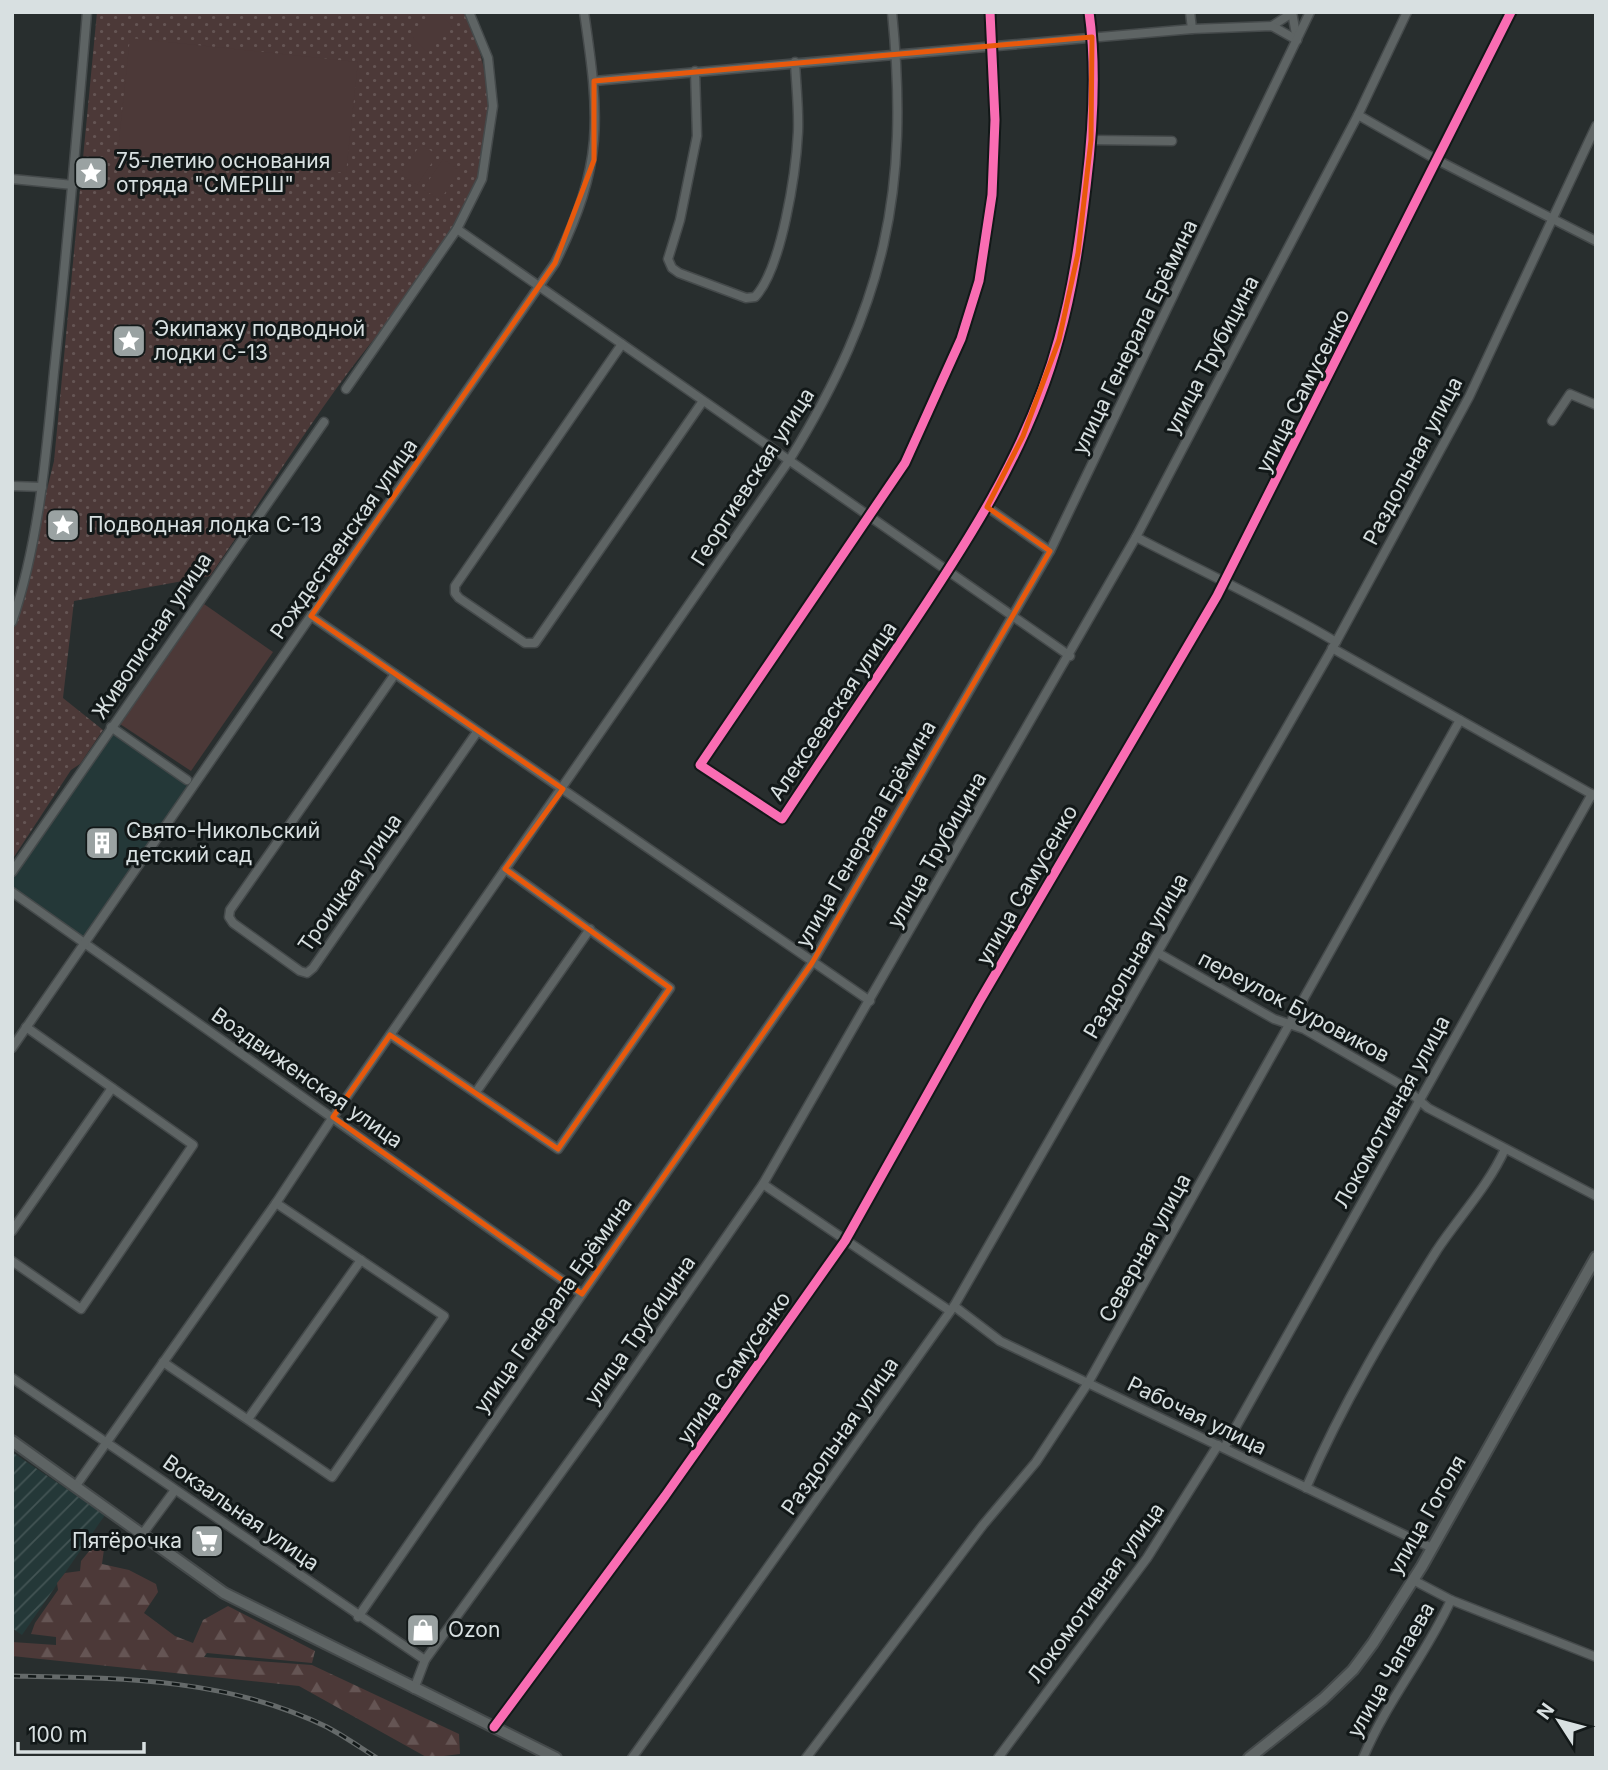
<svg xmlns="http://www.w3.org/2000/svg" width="1608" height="1770" font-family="Inter,sans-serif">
<defs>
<pattern id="industrial-furrows" width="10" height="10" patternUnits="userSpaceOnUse" patternTransform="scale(1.75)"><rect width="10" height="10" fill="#243838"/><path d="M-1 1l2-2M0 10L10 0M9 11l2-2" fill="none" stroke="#435454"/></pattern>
<pattern id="forest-firs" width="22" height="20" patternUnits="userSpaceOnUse" patternTransform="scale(1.75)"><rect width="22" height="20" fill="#4c3938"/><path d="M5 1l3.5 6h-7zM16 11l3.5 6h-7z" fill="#655554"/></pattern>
<pattern id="park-dots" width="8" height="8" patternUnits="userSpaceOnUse" patternTransform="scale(1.75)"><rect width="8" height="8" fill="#4c3938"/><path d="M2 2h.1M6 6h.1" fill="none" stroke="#655554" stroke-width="1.8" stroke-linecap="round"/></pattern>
</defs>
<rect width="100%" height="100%" fill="#282e2e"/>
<!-- built -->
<polygon fill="#243838" points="112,734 188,785 83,937 12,887 12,879"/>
<!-- industrial -->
<polygon fill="url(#industrial-furrows)" points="12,1452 105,1515 22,1635 12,1628"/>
<!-- forest -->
<polygon fill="url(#forest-firs)" points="99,1539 105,1542 102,1564 129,1570 156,1584 158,1592 144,1613 175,1636 193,1643 203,1620 228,1606 315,1651 312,1663 207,1653 204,1657 312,1665 459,1734 460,1754 428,1758 299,1686 12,1656 12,1642 56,1645 56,1637 31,1634 35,1623 58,1590 57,1583 65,1573 80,1571 81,1561"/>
<!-- park -->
<path fill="url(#park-dots)" d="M97,12H463C488,53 497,126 481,171C454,247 395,310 347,374C299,439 256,509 210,576L74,601L63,698L103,730L80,764L71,770L12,860V630L54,461Z"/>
<!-- garden -->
<g fill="#4c3938">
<polygon points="438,12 452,26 427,52 413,38"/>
<polygon points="130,38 358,62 346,173 118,149"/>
<polygon points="421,144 437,155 417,185 400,174"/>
<polygon points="443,159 460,171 440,200 423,189"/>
<polygon points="204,604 273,652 191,771 120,724"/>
</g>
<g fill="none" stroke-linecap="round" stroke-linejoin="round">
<!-- street casing -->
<g stroke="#454a4b" stroke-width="11">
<g id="street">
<path d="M990,12L995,120L992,195L979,281L961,339L905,463L700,765L782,819C821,760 861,701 900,643C964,548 1029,450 1059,338C1073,288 1080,238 1086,187C1093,130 1097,69 1089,12"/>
<polyline points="1190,12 1192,29"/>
<polyline points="1292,12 1297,40"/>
<polyline points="1272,26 1292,13"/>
<path d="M695,71L697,136L680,220L668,259L672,268L679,273L746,298L755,297C782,268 796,172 798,132C799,109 796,85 795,62"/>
<polyline points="594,81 1192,29 1272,26 1297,40"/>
<polyline points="1358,115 1439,161 1596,241"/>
<polyline points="1091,140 1172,141"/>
<polyline points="12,179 73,185"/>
<polyline points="457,229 1070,656"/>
<polyline points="622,344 455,586 455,593 459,598 525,643 535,643 703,401"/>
<polyline points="346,389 457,229 482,179 493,106 488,58 469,12"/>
<polyline points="1552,421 1570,394 1596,405"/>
<polyline points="12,486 42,487"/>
<polyline points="987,507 1050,551"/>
<path d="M1136,537C1203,572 1271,603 1336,642"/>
<polyline points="311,616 870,1001"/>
<path d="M12,622C39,542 46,456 54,372C67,252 77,132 87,12"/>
<polyline points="1332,648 1595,796"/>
<polyline points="395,674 230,910 229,917 233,923 300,971 307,973 313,968 477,732"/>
<polyline points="111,727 187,780"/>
<polyline points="12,872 324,422"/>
<polyline points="12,892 582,1294"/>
<polyline points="1158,953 1274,1019 1304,1029 1403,1086 1428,1108 1596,1196"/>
<polyline points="390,1035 558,1149 670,988 505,869"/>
<path d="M12,1048L555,263C604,164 600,119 584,12"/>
<polyline points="476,1092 590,929"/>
<polyline points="763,1184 950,1311"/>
<polyline points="12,1231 112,1088"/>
<polyline points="12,1261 81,1309 193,1145 26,1027"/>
<polyline points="954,1306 1000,1341 1432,1548"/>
<polyline points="163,1362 332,1477 444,1316 276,1203"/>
<polyline points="12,1378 425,1660 414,1689"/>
<polyline points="248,1419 361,1260"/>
<polyline points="1224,1448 1592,794"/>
<path d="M75,1487L276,1203L333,1117L790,459C885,304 910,192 892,12"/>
<path d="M1306,1488C1342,1405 1389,1326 1437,1250C1459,1217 1489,1185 1505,1149"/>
<polyline points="141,1536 175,1490"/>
<polyline points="1413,1580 1451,1600 1596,1657"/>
<polyline points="358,1617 812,963 1050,551 1310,12"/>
<polyline points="425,1660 599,1420 763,1184 1136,537 1358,115 1407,12"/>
<polyline points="494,1727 665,1496 845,1241 979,1002 1217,596 1511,12"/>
<polyline points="632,1758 954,1306 1336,642 1469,397 1596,126"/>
<polyline points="806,1758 983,1525 1036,1462 1088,1383 1460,720"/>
<polyline points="998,1758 1147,1558 1218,1445"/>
<path d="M1363,1758C1386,1702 1426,1655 1451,1600"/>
</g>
</g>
<!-- secondary casing -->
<g stroke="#454a4b" stroke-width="14">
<g id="secondary">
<polyline points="12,1441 224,1593 556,1758"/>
<polyline points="1249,1758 1323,1699 1353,1670 1373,1643 1422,1566 1596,1257"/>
</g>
</g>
<!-- street -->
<use href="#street" stroke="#5e6464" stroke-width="8"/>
<!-- secondary -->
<use href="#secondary" stroke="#5e6464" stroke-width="10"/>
<!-- rail casing -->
<g stroke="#656a6a" stroke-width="5">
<path id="rail" d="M12,1676C121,1678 227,1678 327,1727C344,1736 361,1748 377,1758"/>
</g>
<!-- rail -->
<use href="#rail" stroke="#121818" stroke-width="2.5" stroke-dasharray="8" stroke-linecap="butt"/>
<!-- cycleway casing -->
<g stroke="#121818" stroke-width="13">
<g id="cycleway">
<path d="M990,12L995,120L992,195L979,281L961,339L905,463L700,765L782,819C821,760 861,701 900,643C964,548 1029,450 1059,338C1073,288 1080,238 1086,187C1093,130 1097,69 1089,12"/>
<polyline points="494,1727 665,1496 845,1241 979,1002 1217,596 1511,12"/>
</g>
</g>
<!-- cycleway -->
<use href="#cycleway" stroke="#f96db3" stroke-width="9"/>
</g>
<!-- marked area -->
<path fill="none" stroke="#e8590c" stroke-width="5" stroke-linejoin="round" d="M1092,37L1091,140L1078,253L1059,340L1023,436L987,507L1050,551L812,963L582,1294L333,1117L390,1035L558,1149L670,988L505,869L563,789L311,616L555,263L594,160V81Z"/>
<!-- icons -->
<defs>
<g id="sight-square" transform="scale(1.75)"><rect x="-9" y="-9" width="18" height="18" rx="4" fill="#9aa2a2" stroke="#121818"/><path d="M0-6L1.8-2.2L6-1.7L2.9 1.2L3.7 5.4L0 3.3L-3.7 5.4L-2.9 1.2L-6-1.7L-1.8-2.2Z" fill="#fff"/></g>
<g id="building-square" transform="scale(1.75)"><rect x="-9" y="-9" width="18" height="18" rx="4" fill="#9aa2a2" stroke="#121818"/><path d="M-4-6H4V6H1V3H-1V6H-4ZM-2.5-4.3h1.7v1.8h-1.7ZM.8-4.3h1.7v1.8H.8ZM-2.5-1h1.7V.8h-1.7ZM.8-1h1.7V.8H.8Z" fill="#fff"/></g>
<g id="supermarket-square" transform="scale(1.75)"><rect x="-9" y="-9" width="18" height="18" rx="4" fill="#9aa2a2" stroke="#121818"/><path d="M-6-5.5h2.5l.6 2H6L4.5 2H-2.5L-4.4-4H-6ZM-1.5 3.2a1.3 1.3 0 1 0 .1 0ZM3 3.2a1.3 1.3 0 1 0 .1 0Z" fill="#fff"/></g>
<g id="shop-square" transform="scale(1.75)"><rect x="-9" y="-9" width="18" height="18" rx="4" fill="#9aa2a2" stroke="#121818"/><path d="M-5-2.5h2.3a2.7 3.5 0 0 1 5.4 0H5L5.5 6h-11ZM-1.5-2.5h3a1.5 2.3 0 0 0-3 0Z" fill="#fff"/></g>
</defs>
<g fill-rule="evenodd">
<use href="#sight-square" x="91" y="173"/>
<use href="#sight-square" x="129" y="341"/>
<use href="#sight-square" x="63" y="525"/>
<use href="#building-square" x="102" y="843"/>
<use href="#supermarket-square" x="207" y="1541"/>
<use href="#shop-square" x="423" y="1630"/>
</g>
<g text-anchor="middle" stroke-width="6" stroke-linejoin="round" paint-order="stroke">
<!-- poi labels -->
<g font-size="21" fill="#d8e0e1" stroke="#121818" text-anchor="start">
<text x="116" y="168">75-летию основания<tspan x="116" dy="24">отряда "СМЕРШ"</tspan></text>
<text x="154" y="336">Экипажу подводной<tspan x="154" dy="24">лодки С-13</tspan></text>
<text x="88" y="532">Подводная лодка С-13</text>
<text x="126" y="838">Свято-Никольский<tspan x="126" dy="24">детский сад</tspan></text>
<text x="182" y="1548" text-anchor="end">Пятёрочка</text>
<text x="448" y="1637">Ozon</text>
</g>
<!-- street labels -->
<g font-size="21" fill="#d8e0e1" stroke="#121818">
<text transform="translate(1135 337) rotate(-64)" y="7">улица Генерала Ерёмина</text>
<text transform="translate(1212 355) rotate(-62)" y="7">улица Трубицина</text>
<text transform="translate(1303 391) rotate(-63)" y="7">улица Самусенко</text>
<text transform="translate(1413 461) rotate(-62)" y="7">Раздольная улица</text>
<text transform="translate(753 477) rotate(-57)" y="7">Георгиевская улица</text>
<text transform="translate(344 539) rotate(-55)" y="7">Рождественская улица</text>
<text transform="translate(152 636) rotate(-56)" y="7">Живописная улица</text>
<text transform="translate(833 711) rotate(-56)" y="7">Алексеевская улица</text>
<text transform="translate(866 834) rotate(-60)" y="7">улица Генерала Ерёмина</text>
<text transform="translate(937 850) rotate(-60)" y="7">улица Трубицина</text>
<text transform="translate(350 883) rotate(-55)" y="7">Троицкая улица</text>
<text transform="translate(1027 885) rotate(-60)" y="7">улица Самусенко</text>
<text transform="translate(1136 956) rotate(-60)" y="7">Раздольная улица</text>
<text transform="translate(1294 1007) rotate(28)" y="7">переулок Буровиков</text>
<text transform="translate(307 1078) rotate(35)" y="7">Воздвиженская улица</text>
<text transform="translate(1392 1112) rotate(-61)" y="7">Локомотивная улица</text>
<text transform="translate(1145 1248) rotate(-61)" y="7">Северная улица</text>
<text transform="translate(553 1305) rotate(-55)" y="7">улица Генерала Ерёмина</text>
<text transform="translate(640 1330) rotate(-55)" y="7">улица Трубицина</text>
<text transform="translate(734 1368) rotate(-55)" y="7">улица Самусенко</text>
<text transform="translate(1197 1416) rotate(26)" y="7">Рабочая улица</text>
<text transform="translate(840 1436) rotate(-55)" y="7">Раздольная улица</text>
<text transform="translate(241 1513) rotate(35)" y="7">Вокзальная улица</text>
<text transform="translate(1427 1515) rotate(-60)" y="7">улица Гоголя</text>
<text transform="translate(1096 1593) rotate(-54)" y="7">Локомотивная улица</text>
<text transform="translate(1391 1670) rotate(-60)" y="7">улица Чапаева</text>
</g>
</g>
<!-- border -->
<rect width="1608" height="1770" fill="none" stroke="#d8e0e1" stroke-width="28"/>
<!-- north arrow -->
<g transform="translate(1559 1721) rotate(306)" stroke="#121818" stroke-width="5" paint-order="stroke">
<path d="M0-5L12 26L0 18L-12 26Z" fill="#d8e0e1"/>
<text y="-10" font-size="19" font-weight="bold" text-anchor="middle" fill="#d8e0e1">N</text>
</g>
<!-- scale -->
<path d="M18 1742v10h126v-10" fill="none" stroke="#d8e0e1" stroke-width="3.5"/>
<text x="28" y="1742" font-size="21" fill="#d8e0e1" stroke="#121818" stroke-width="5" paint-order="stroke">100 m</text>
</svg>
